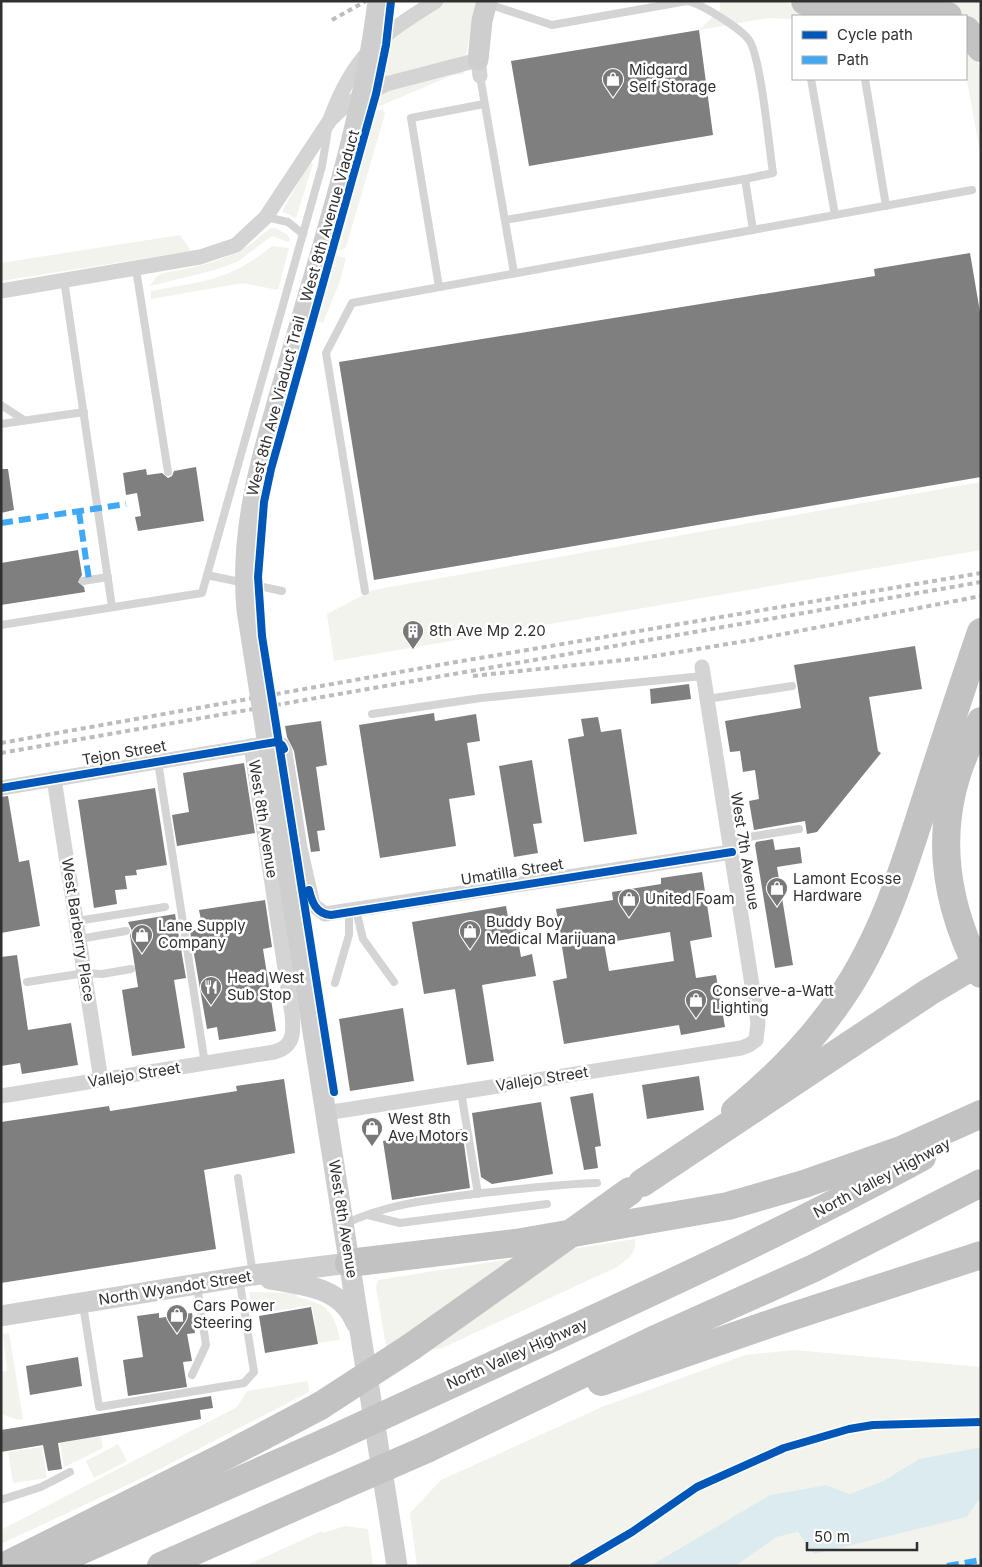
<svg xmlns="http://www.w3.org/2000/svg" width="982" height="1567" font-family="Inter,sans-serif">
<rect width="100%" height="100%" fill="#fff"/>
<!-- green -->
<g fill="#f1f3ec">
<polygon points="447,1 476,1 466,55 347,96 381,41"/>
<polygon points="720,1 777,1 827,10 930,16 793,16 793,19 769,18 699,30 720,10"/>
<polygon points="934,1 981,1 981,36 966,16"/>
<polygon points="966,44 975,56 981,71 981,157 966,75"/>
<polygon points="463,68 464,74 453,75 375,108 379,92"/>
<polygon points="383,109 385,114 346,247 339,251 374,112"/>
<polygon points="310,162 313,164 296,218 282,211"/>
<path d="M275,228L287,234L290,240L288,242L272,236L237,262L215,270L150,286L157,276L163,273C196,267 220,263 249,245C258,240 264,229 275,228Z"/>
<polygon points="180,235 191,251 1,281 1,263"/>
<path d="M272,246L289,248L278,290L243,283L151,299V291C204,281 229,281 272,246Z"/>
<polygon points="334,255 346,258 340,281 323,323 315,320"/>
<polygon points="981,482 981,550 334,661 327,614 373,590"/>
<path d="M635,1239C637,1253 627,1260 617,1267L440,1349L386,1346L376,1287L378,1280Z"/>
<path d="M249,1292L297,1293V1297C325,1303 335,1311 340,1340L318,1343L312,1305L269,1312L267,1300L251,1303Z"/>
<polygon points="9,1333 23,1419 19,1420 1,1414 1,1372 7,1371 3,1334"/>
<polygon points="794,1350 981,1367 981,1447 919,1459 883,1481 850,1494 826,1485 770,1495 650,1566 417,1566 410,1513 441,1480 602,1407 745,1355"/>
<polygon points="308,1381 309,1392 144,1477 1,1544 1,1530 237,1407 247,1391"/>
<polygon points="101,1436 103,1448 64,1467 60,1443"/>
<polygon points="118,1444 127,1461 94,1478 86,1461"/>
<polygon points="42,1447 47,1478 13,1483 8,1452"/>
<polygon points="981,1501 981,1566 735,1566 777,1537 799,1532 924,1527 967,1517 977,1502"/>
<polygon points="345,1526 368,1529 373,1566 245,1566 322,1531 323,1533"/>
</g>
<!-- water -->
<polygon fill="#dbebee" points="981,1447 981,1501 977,1502 967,1517 814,1554 798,1532 777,1537 735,1566 650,1566 770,1495 826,1485 850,1494 883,1481 919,1459"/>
<!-- building -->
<g fill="#7f7f7f" fill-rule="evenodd">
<polygon points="699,30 713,135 529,166 511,61"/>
<polygon points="970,253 981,318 981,477 374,580 339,362 875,276 874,269"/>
<polygon points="196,467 204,521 138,531 135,517 141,516 137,493 126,495 123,473 146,469 147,475 162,473 168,478 172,476 174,471"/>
<polygon points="1,469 8,469 14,510 1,513"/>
<polygon points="78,550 82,575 78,582 84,587 85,592 1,605 1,563"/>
<polygon points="915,646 922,689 869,697 878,751 881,753 817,832 807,834 805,821 754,830 749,801 759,799 755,770 743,772 740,751 730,752 725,721 801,708 794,665"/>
<polygon points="689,684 691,699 651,704 650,689"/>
<polygon points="434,713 435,721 476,714 480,741 467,743 475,795 449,799 456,846 380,858 359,725"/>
<polygon points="598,717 601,732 621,729 637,834 584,842 568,739 584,736 581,719"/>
<polygon points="321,721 327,765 316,767 325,830 317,831 320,851 311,852 294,751 287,737 285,726"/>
<polygon points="532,760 542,823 533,824 538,853 514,857 499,766"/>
<polygon points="244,763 255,833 177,846 172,815 189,812 183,773"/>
<polygon points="155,788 167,865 136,870 137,875 125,876 127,889 115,890 117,904 94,908 78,800"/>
<polygon points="8,796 19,862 29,860 40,926 1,933 1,797"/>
<polygon points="773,839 775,850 800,847 802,863 777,867 793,965 775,968 755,845 756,842"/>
<path d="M702,872L712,937L690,941L696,978L716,975L725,1027L681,1035L679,1025L564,1044L553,981L567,978L556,909L613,900L612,892L661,884V878ZM670,932L674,961L609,971L604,943Z"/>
<polygon points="265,900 272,947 263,949 276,1031 219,1040 217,1027 207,1029 190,931 203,929 199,910"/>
<polygon points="506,906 510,928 516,927 521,957 532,954 536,976 482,985 494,1061 467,1065 455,989 424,994 412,922"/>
<polygon points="175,914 186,978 174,980 185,1048 132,1056 122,990 138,987 130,935 132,931 128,922"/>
<polygon points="17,955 28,1030 71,1023 78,1065 22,1074 20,1063 1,1066 1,957"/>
<polygon points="403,1008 414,1081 350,1091 339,1019"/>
<polygon points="699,1076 704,1110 647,1119 642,1085"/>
<polygon points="284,1079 295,1153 204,1170 216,1249 1,1283 1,1122 109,1106 110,1111 237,1091 236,1086"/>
<polygon points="593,1093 601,1146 595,1147 598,1168 584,1170 570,1097"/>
<polygon points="541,1102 553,1174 492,1184 481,1177 472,1113"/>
<polygon points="462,1129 470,1188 392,1200 383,1141"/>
<polygon points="311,1307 318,1344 265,1353 259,1316"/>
<polygon points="159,1313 159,1318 192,1313 195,1333 187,1334 192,1361 183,1362 187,1387 128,1396 123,1360 143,1357 137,1316"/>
<polygon points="78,1357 82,1386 30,1395 26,1366"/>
<polygon points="211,1396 213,1408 200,1410 201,1419 58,1443 62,1469 48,1471 43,1445 1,1452 1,1430"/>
</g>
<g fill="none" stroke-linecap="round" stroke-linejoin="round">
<!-- lane -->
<g stroke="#d4d4d4" stroke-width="8">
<path d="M687,1C701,3 741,29 749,40C761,57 769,147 773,173L745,179"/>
<polyline points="488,4 552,25 687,1"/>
<polyline points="480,76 514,273"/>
<polyline points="811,79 835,215"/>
<polyline points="865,79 886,206"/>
<polyline points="266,217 288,222 303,234"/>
<polyline points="505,220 745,179 753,230"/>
<polyline points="136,269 168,472"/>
<polyline points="64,280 112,607"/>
<polyline points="439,287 411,118 484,104"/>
<polyline points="1,405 24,420"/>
<polyline points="1,424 84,412"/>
<polyline points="207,575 282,591"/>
<polyline points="83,581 108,577"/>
<polyline points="365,591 326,353 352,303 972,190"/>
<polyline points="1,625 202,593 322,166 328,129"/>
<polyline points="707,699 792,686"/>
<polyline points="372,714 481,698 703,676"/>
<polyline points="158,762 205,1064"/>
<polyline points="730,840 799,829"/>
<polyline points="356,910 363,939 394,982"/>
<polyline points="77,921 165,907"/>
<polyline points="79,939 126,931"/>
<polyline points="27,982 85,973 102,974 131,969"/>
<polyline points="335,983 349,935 349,912"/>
<polyline points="461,1092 478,1194"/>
<polyline points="238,1178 253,1274"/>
<polyline points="368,1215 400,1223 547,1204"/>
<path d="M345,1224C388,1203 436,1199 482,1193C521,1189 558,1184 597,1183"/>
<polyline points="83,1305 99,1407 244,1383 254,1372 239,1277"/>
<polyline points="192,1375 206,1345 197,1285"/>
<polyline points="1,1500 41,1487 70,1472"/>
</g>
<!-- street -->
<g stroke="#d4d4d4" stroke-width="15">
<path d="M331,117C354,55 381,35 436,1"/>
<polyline points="1,291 200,257 236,245 266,217 330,120 346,105 386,84 478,60 480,76"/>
<polyline points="54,779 101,1080"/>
<polyline points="1,788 276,742 282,745 285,752 300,848 310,892 313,905 325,914 732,852"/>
<path d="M1,1096L274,1052C294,1047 294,1032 292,1014L251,746"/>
<polyline points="326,1113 741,1048 749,1045 756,1040 758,1023 702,667"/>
</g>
<!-- secondary -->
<g stroke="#cecece" stroke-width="21">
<polyline points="478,60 482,21 487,1"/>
<polyline points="288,873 397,1566"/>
<path d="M270,1279C303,1285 342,1287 356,1323"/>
<polyline points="1,1316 253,1275 349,1263"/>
</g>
<!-- highway -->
<g stroke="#c2c2c2" stroke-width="28">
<path d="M805,1C853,11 902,0 948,16"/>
<polyline points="966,30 981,48"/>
<path d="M981,721C932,804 937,889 981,974"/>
<path d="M735,1111C775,1078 812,1041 841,998C883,937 904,867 926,798C944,742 962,687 981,632"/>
<polyline points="349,1263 516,1243 728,1206 804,1184 901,1150 981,1114"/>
<polyline points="411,1347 514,1274"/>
<polyline points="601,1382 784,1319 981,1255"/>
<path d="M419,1399C588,1321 759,1246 922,1157"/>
<polyline points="427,1449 651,1341 814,1268 981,1183"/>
<polyline points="5,1566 229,1454 320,1406"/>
<polyline points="46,1566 326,1442"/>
<polyline points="161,1566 333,1490"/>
</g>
<!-- rail -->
<g stroke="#bcbcbc" stroke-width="4" stroke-dasharray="5 4" stroke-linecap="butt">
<polyline points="332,20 366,1"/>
<polyline points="473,676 643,658 752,640 981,596"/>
<polyline points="1,743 456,662 981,573"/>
<polyline points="1,753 981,582"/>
</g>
<!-- secondary-bridge -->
<path stroke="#cecece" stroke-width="21" d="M288,873L247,610C239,527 264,448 287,369C321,248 363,126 378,1"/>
<!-- highway-bridge -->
<g stroke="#c2c2c2" stroke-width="28">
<polyline points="642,1183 929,992 981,961"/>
<polyline points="514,1274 630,1191"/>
<polyline points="320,1406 411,1347"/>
<polyline points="326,1442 419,1399"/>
<polyline points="333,1490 427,1449"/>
</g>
<!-- quiet -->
<g stroke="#3fa9f5" stroke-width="6" stroke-dasharray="12 6" stroke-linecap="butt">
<polyline points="79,512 89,580"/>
<polyline points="1,523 126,504"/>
<polyline points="947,1566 981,1560"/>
</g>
<!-- cycleway casing -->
<g stroke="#fff" stroke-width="11">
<g id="cycleway">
<polyline points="1,788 276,742 282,745 284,749"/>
<path d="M309,890C312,902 316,914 331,915L732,852"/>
<polyline points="334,1092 262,636 258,577 264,502 271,469 376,94 386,45 391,1"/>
<polyline points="574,1566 632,1532 697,1487 784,1448 849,1429 873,1425 981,1422"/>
</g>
</g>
<!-- cycleway -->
<use href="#cycleway" stroke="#0057b8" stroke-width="8"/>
</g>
<!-- icons -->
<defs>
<g id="shop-pin" transform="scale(1.125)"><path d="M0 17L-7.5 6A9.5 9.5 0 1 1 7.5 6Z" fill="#787878" stroke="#fff"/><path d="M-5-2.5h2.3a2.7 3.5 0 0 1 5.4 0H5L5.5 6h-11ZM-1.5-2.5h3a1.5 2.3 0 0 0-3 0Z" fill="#fff"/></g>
<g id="building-pin" transform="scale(1.125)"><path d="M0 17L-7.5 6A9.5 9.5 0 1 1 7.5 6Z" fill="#787878" stroke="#fff"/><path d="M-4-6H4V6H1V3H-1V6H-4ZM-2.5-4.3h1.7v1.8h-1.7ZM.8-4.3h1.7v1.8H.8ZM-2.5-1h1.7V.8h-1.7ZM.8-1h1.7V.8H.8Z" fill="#fff"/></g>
<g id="restaurant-pin" transform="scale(1.125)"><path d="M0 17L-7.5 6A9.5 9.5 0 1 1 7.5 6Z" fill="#787878" stroke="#fff"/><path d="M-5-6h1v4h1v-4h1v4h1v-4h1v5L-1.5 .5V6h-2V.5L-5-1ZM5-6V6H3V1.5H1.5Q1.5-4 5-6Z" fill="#fff"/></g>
</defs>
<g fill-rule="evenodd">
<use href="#shop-pin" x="613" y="79"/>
<use href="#building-pin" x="413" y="631"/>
<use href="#shop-pin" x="777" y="888"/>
<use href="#shop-pin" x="629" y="899"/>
<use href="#shop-pin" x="470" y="931"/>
<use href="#shop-pin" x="142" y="935"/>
<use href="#restaurant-pin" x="211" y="987"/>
<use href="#shop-pin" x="696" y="1000"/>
<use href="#shop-pin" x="372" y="1128"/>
<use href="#shop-pin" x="177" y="1315"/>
</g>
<g text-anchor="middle" stroke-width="5" stroke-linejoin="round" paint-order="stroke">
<!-- poi labels -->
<g font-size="15" fill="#303030" stroke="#fff" text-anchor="start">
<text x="629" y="75">Midgard<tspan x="629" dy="17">Self Storage</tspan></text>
<text x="429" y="636">8th Ave Mp 2.20</text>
<text x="793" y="884">Lamont Ecosse<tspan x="793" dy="17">Hardware</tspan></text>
<text x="645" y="904">United Foam</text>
<text x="486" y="927">Buddy Boy<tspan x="486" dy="17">Medical Marijuana</tspan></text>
<text x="158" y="931">Lane Supply<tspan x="158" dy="17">Company</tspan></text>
<text x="227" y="983">Head West<tspan x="227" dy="17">Sub Stop</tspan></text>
<text x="712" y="996">Conserve-a-Watt<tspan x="712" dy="17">Lighting</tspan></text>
<text x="388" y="1124">West 8th<tspan x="388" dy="17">Ave Motors</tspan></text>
<text x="193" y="1311">Cars Power<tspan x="193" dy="17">Steering</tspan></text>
</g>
<!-- street labels -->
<g font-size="15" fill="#303030" stroke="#fff">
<text transform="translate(330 216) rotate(-74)" y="5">West 8th Avenue Viaduct</text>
<text transform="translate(276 406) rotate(-75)" y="5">West 8th Ave Viaduct Trail</text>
<text transform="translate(124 753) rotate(-10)" y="5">Tejon Street</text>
<text transform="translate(263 819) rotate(81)" y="5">West 8th Avenue</text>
<text transform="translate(745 851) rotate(81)" y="5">West 7th Avenue</text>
<text transform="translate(512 872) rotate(-9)" y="5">Umatilla Street</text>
<text transform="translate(78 930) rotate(81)" y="5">West Barberry Place</text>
<text transform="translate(134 1075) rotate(-9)" y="5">Vallejo Street</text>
<text transform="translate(542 1079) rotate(-9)" y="5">Vallejo Street</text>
<text transform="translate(882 1178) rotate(-28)" y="5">North Valley Highway</text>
<text transform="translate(343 1219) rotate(81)" y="5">West 8th Avenue</text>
<text transform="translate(175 1288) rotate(-9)" y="5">North Wyandot Street</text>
<text transform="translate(517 1354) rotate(-24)" y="5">North Valley Highway</text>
</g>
</g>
<!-- border -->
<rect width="982" height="1567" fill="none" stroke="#303030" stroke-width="5"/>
<!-- legend -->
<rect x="792" y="15" width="175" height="65" fill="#ffffff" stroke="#acacac"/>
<rect x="802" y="31" width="25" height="8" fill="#0057b8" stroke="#acacac"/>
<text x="837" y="40" font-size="15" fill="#303030">Cycle path</text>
<rect x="802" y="56" width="25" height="8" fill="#3fa9f5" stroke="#acacac"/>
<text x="837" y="65" font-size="15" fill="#303030">Path</text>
<!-- scale -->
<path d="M807 1542v8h110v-8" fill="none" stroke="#303030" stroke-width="2.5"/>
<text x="814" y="1542" font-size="15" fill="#303030" stroke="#ffffff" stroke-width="4" paint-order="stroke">50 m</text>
</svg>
